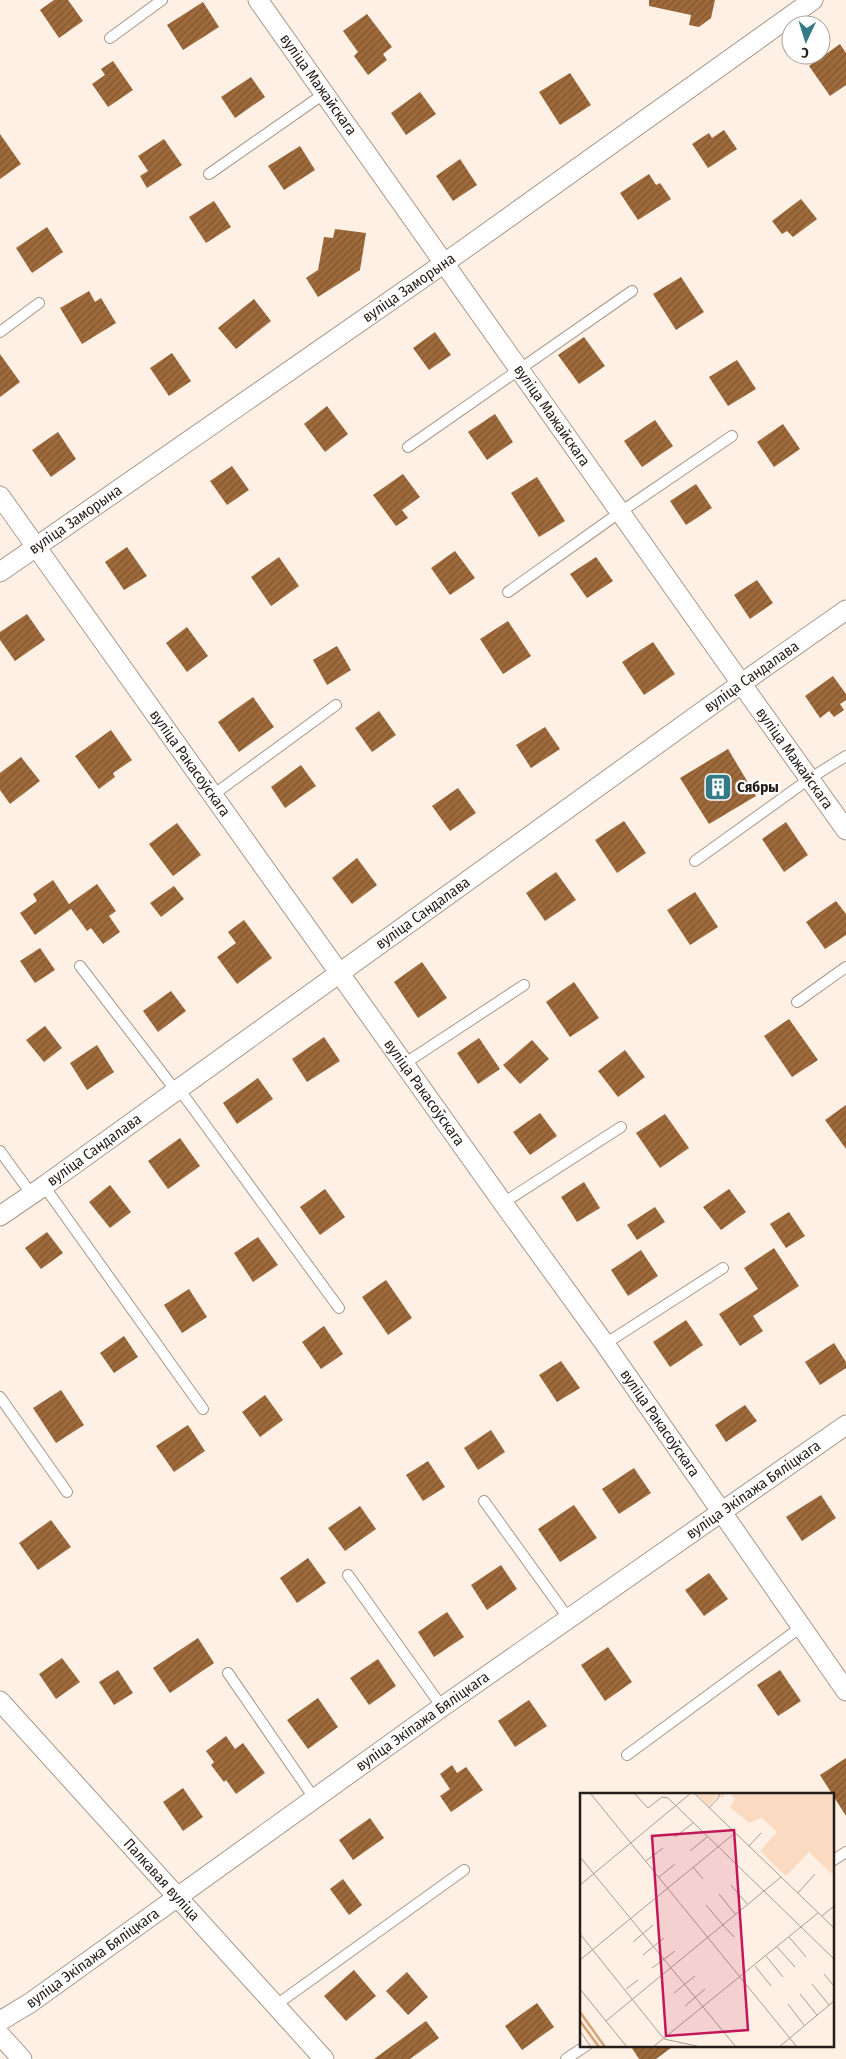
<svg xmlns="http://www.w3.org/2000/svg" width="846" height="2059" font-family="'Fira Sans Condensed',sans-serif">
<defs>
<pattern id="building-hatch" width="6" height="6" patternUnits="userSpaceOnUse" patternTransform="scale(1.25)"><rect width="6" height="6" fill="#9e6a3b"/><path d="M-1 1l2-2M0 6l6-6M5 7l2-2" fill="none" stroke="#815731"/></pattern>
</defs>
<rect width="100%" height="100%" fill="#fef0e4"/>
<!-- building -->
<g fill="url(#building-hatch)">
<polygon points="54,0 68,0 83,21 59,38 40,10"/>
<polygon points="649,0 715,0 711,18 699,27 689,25 691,15 649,6"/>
<polygon points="203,2 219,27 183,50 167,25"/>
<polygon points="367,14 392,47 383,54 387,60 368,75 354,56 358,52 343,31"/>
<polygon points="840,44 846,53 846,85 830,96 809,66"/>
<polygon points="113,61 133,90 108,107 92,84 105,75 101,69"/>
<polygon points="570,73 591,105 560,125 539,92"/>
<polygon points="251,77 265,97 235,118 221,97"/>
<polygon points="420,92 436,114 406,135 391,113"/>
<polygon points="724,130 737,149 708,168 692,144 709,133 712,138"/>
<polygon points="0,134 21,164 0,179"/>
<polygon points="164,139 182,165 147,188 140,176 148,171 138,156"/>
<polygon points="300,146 315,170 284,190 268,166"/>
<polygon points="460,159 477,185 453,201 436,176"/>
<polygon points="649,174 656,185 660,183 671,199 638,220 620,193"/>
<polygon points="801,199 817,219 793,237 787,231 782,234 772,221"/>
<polygon points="214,201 231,227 206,243 189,217"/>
<polygon points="47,227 63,252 32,273 16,248"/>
<polygon points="335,229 366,233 360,270 318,297 306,278 318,270 324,237 333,238"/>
<polygon points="681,277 704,312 676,330 653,294"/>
<polygon points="89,291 95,302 101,298 116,323 82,344 60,308"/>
<polygon points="254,299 271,321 236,349 218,328"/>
<polygon points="435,332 451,355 429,370 413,348"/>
<polygon points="584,337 605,366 579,384 558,355"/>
<polygon points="172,353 191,381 169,396 150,368"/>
<polygon points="0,354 20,382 0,397"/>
<polygon points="737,360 756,389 728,406 709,377"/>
<polygon points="327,406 348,434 325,452 304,424"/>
<polygon points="495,414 513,442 487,460 468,432"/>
<polygon points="655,420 673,446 642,467 624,441"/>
<polygon points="783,424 800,449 774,467 757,442"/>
<polygon points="58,432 76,459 51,477 32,450"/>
<polygon points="232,466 249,490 227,505 210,481"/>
<polygon points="403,474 420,497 402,510 408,518 396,526 373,495"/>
<polygon points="537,477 565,521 539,537 511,493"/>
<polygon points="696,484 712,508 686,525 670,501"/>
<polygon points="127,547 147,576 124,590 105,562"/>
<polygon points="455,551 475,578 450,595 431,568"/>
<polygon points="279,557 299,586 271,606 251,577"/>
<polygon points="596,557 613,581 587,598 570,574"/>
<polygon points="757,580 773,603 750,619 734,595"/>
<polygon points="27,614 45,640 15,661 0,640 0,632"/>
<polygon points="508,621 531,656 503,674 480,639"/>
<polygon points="187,627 208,656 187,672 166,643"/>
<polygon points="653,642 675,674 644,695 622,662"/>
<polygon points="337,646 351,670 327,685 313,660"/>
<polygon points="833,676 846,694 846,700 840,704 844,710 834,717 829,711 820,718 805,696"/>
<polygon points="253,697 274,727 239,752 218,722"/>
<polygon points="379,711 396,735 372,752 355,728"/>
<polygon points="545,727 560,749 531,768 516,745"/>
<polygon points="111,730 132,760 113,773 115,777 99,789 75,756"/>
<polygon points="728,749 756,796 709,824 680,778"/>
<polygon points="21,757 40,781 10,804 0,790 0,773"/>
<polygon points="301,765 316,786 285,808 271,787"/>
<polygon points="458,788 476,813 450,831 432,806"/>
<polygon points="624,821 646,853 617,873 595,840"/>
<polygon points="786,822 808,855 784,872 762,839"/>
<polygon points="177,823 201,855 173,876 149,844"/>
<polygon points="357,858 377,885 352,904 332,878"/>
<polygon points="556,872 576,900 545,921 526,893"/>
<polygon points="53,880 69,904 97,884 116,911 109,916 120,932 103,944 91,928 87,931 71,909 35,935 20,913 37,901 33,894"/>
<polygon points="174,886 184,899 161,917 150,903"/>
<polygon points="695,892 718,927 690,945 667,910"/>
<polygon points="836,901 846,914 846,935 825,949 806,922"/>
<polygon points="244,920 272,958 237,984 217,957 236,943 228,932"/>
<polygon points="40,948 55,970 35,983 20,961"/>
<polygon points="422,962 447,998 418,1018 394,982"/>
<polygon points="574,982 599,1018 570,1037 546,1002"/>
<polygon points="171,991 186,1011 158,1032 143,1011"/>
<polygon points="789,1019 818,1060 792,1077 764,1036"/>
<polygon points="45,1026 62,1048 44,1062 26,1040"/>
<polygon points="324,1037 340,1061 307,1082 292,1059"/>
<polygon points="479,1038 500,1069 478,1084 457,1053"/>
<polygon points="532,1040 549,1059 520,1084 503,1065"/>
<polygon points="97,1045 114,1072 87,1090 70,1063"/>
<polygon points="625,1050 645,1077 618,1097 598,1071"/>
<polygon points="258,1078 273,1099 237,1124 223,1103"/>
<polygon points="846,1105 846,1149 825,1120"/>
<polygon points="540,1113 557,1136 530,1155 513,1132"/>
<polygon points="665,1114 689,1148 660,1168 636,1133"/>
<polygon points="180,1138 200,1166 168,1189 148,1161"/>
<polygon points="584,1182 600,1208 577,1222 561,1197"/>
<polygon points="110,1185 131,1212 110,1228 89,1202"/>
<polygon points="325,1189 345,1217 320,1235 300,1207"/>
<polygon points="729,1189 746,1212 721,1230 703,1207"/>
<polygon points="655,1207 665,1222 637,1240 627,1225"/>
<polygon points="789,1212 805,1236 786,1248 770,1224"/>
<polygon points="47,1232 63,1253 41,1269 25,1248"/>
<polygon points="258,1237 278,1265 253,1282 234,1253"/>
<polygon points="774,1248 799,1286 753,1316 763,1331 740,1346 719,1314 758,1289 744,1268"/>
<polygon points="641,1250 658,1276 628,1296 611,1270"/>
<polygon points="386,1280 412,1318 388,1335 362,1297"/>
<polygon points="189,1289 207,1317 182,1333 164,1305"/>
<polygon points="686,1320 703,1345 670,1367 653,1342"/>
<polygon points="324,1326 343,1354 321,1369 302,1342"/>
<polygon points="124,1336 138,1357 114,1373 100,1353"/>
<polygon points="834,1343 846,1362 846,1368 820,1385 805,1362"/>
<polygon points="561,1361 580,1388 557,1402 539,1375"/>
<polygon points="61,1390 84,1425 56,1443 33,1408"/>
<polygon points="265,1395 283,1420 260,1437 242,1412"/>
<polygon points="745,1405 757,1421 726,1442 715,1425"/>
<polygon points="188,1425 205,1451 174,1472 156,1446"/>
<polygon points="491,1430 505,1452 478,1470 464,1448"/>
<polygon points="428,1461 445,1487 423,1501 406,1475"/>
<polygon points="634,1468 651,1493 619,1514 602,1489"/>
<polygon points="821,1495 836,1518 802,1541 786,1517"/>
<polygon points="574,1505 597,1538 560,1562 538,1529"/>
<polygon points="360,1506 376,1529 345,1551 328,1528"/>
<polygon points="51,1520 71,1547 38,1570 19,1543"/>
<polygon points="308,1558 326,1583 297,1603 280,1578"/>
<polygon points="501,1565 517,1589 487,1610 471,1585"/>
<polygon points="709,1573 728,1599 704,1616 685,1590"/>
<polygon points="447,1612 464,1637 434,1657 418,1632"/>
<polygon points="198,1638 214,1663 170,1693 153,1668"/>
<polygon points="608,1647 632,1682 605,1701 581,1665"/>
<polygon points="62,1658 80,1682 56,1699 39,1674"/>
<polygon points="378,1659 396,1686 369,1705 350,1678"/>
<polygon points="118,1670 133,1693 114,1705 99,1682"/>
<polygon points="780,1670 801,1701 778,1716 757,1685"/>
<polygon points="318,1698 338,1727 308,1749 287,1720"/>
<polygon points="529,1700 547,1726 515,1747 498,1721"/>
<polygon points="226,1736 235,1749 243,1743 265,1773 236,1794 226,1780 224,1782 211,1765 214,1762 206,1751"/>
<polygon points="846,1758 846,1816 820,1775"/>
<polygon points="452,1765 457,1773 466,1767 483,1790 451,1812 440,1796 450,1789 440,1774"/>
<polygon points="183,1788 203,1817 183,1831 163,1802"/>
<polygon points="370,1818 384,1838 353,1860 339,1840"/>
<polygon points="343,1879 362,1905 349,1915 330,1889"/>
<polygon points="354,1970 376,1996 346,2021 324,1996"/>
<polygon points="407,1972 428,1997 408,2015 386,1991"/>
<polygon points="537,2003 554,2027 522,2050 505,2026"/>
<polygon points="426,2021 439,2038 410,2059 374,2059"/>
<polygon points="630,2045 675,2045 656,2059 639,2059"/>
</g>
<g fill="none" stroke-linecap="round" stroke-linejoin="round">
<!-- lane casing -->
<g stroke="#a9988b" stroke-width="12">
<g id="lane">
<polyline points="110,38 162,0"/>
<polyline points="209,174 325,93"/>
<polyline points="0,332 39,303"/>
<polyline points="408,447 632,291"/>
<polyline points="508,592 619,513 732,436"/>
<polyline points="213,795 336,705"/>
<polyline points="695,861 809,779 846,756"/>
<polyline points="80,966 176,1091"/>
<polyline points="797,1002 846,967"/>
<polyline points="404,1064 524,985"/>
<polyline points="179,1089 339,1308"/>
<polyline points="0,1151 32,1195"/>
<polyline points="44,1186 203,1409"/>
<polyline points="503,1203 621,1127"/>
<polyline points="605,1344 723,1268"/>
<polyline points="0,1397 67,1492"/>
<polyline points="484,1501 569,1619"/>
<polyline points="348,1575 442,1707"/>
<polyline points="228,1673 314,1798"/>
<polyline points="627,1755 801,1627"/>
<polyline points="832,1861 846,1852"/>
<polyline points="276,2005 464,1870"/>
<polyline points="566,2059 587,2045"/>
</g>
</g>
<!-- street casing -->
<g stroke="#a9988b" stroke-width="21">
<g id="street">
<path id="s1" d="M258,0C456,276 648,555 846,830"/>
<path id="s2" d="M0,496L503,1203L605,1344L846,1691"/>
<path id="s3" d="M0,572L446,262L813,0"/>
<path id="s4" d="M0,1216L44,1186L742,683L846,610"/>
<path id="s5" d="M0,1701L324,2059"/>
<path id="s6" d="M0,2021L30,2003L442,1707L846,1425"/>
<polyline points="0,2035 22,2059"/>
</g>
</g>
<!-- lane -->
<use href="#lane" stroke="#fff" stroke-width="10"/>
<!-- street -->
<use href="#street" stroke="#fff" stroke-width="19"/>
</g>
<!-- icons -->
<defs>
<g id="building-square" transform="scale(1.4375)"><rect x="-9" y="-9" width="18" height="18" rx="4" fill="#347a87" stroke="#fff"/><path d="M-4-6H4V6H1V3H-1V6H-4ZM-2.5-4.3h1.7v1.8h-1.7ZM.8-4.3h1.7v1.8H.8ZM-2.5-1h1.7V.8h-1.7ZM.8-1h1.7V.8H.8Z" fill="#fff"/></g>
</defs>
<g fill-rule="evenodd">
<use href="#building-square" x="718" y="787"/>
</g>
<g text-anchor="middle" stroke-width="4.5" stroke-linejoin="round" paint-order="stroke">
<!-- street labels -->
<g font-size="15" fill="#241d18" stroke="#fff">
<text dy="5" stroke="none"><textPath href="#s1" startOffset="104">вуліца Мажайскага</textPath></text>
<text dy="5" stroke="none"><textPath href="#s3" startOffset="498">вуліца Заморына</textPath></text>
<text dy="5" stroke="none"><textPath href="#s1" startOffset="509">вуліца Мажайскага</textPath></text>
<text dy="5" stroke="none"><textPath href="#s3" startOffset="92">вуліца Заморына</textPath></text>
<text dy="5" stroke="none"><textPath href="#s4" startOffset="925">вуліца Сандалава</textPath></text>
<text dy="5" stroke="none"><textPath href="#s1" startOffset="929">вуліца Мажайскага</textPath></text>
<text dy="5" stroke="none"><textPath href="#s2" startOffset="328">вуліца Ракасоўскага</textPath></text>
<text dy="5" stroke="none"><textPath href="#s4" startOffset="520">вуліца Сандалава</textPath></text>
<text dy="5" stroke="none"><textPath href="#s2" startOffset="732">вуліца Ракасоўскага</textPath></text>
<text dy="5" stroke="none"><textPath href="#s4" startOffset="115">вуліца Сандалава</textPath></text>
<text dy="5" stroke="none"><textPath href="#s2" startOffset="1138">вуліца Ракасоўскага</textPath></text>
<text dy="5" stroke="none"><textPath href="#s6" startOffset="922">вуліца Экіпажа Бяліцкага</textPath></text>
<text dy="5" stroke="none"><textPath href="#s6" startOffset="518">вуліца Экіпажа Бяліцкага</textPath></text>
<text dy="5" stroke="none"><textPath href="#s5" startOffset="241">Палкавая вуліца</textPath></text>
<text dy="5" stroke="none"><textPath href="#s6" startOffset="112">вуліца Экіпажа Бяліцкага</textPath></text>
</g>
<!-- poi labels -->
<g font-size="15" font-weight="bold" fill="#241d18" stroke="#fff" text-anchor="start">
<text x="737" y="792">Сябры</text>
</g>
</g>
<!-- overview -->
<g transform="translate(580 1793)">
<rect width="254" height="254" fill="#fef0e4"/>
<path d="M115,0H148L142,5L138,2L129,13ZM150,0H254V83L229,59L206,83L180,58L197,39L182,25L169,30L150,14L155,6Z" fill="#fadbc1"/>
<path fill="none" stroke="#d8a272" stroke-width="2.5" d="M0,219L25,254M0,228L19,254"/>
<path fill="none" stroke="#a79c92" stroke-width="1" d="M10,0L217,254M54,0L68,15L82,4L88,5L254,166M114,0L254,135M129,15L139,4V0M95,44L113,30M169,53L181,40M110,58L127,44M0,64L156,254M66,68L83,55M113,74L123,86M79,84L95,71M0,92L111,0M151,92L168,112M218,100L235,81M139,101L156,122M126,112L143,132M242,123L254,113M143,132L154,144M0,141L84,246L121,254M209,144L226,164M53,149L73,132M197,154L215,174M63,162L84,145M186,163L203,184M0,167L155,40M175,173L191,193M72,175L95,158M244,181L254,193M232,191L249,212M0,196L47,254M46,196L58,187M94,200L115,183M220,201L237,222M208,211L224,232M105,213L125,196M26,228L201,84M0,238L11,254M73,254L238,120M199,254L254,208"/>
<path fill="#c2185b" fill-opacity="0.15" stroke="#c2185b" stroke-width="2.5" d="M154,37L168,237L86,243L72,43Z"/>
<rect width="254" height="254" fill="none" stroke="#241d18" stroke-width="2.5"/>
</g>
<!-- north arrow -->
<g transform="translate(806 40) rotate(184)"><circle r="24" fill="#ffffff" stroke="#a7a5a3"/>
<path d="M0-4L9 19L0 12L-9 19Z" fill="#347a87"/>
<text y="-8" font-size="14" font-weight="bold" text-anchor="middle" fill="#241d18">С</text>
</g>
</svg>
